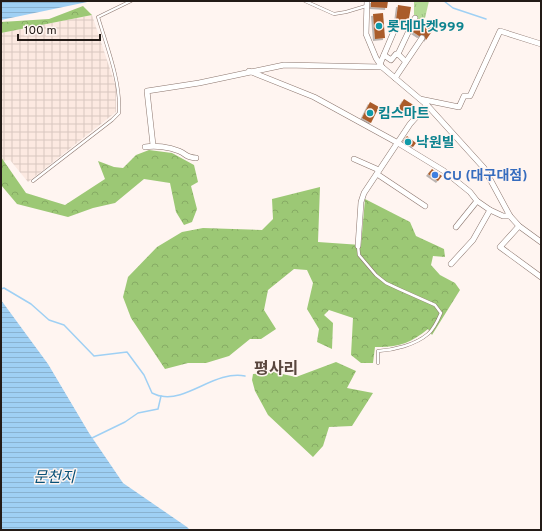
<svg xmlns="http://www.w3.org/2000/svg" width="542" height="531" font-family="Overpass,'Noto Sans KR',sans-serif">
<defs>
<pattern id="industrial-grid" width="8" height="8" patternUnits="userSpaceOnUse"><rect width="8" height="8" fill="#fce9e1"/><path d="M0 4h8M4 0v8" fill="none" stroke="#d8c7c0"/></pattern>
<pattern id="grass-tufts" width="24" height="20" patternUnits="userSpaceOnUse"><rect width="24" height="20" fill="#b5db96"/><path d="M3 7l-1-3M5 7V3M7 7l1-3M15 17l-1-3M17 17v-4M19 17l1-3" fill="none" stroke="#9bbb81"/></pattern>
<pattern id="forest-crowns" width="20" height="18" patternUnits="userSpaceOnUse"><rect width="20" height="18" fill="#9cc875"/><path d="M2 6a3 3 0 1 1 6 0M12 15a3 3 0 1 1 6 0" fill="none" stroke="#86ab64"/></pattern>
<pattern id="water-rules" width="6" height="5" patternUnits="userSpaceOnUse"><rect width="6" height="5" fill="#9fd0f4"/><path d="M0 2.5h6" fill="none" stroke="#89b2d0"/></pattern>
<filter id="shadow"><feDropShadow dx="-2" dy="2" stdDeviation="0" flood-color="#0004"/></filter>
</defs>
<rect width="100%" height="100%" fill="#fff5f1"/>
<!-- industrial -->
<polygon fill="url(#industrial-grid)" points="92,15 116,87 116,112 28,182 10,160 1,161 1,33"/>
<!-- grass -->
<polygon fill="url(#grass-tufts)" points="414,1 429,1 425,18 420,20 414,18"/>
<!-- forest -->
<g fill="url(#forest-crowns)">
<polygon points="83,6 92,15 1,33 1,22 49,19"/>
<polygon points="149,150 172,153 194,165 198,182 191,186 197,209 192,222 184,225 176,212 170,183 144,179 115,203 93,208 68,217 17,204 1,185 1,157 26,193 65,205 105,179 98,161 114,167 123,168 136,155"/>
<path d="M320,187L318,242L361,245L365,199L410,222L416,236L444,249L445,257L433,256L431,265L440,275L455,283L460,290L432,335L428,329C411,343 397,348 375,347L373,363H361L351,355L353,318L329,310L324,315L333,323L332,349L317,342L319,329L307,309L313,283L307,270L294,269L268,290L264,310L276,329L261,339H250L229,356L206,363H188L165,369L131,318L123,297L128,277L157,247L182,232L203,228L262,230L273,219L272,199Z"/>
<polygon points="336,362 356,371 347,388 373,393 352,426 329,427 323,446 313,457 268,415 255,391 252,380 253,374 273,372 296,377"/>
</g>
<!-- water -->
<g fill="url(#water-rules)">
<polygon points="1,1 92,1 1,20"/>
<polygon points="1,300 48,364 89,433 123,483 187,527 190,530 1,530"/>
</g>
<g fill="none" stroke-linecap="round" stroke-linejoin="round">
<!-- stream -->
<g stroke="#9fd0f4" stroke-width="1.5">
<polyline points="444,1 453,8 486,19"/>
<path d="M1,289L4,288L31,304L49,320L64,325L94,356L127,352L144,375L152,393C155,394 158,396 161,396C186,402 216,370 245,376"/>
<polyline points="92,438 125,422 138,413 158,409 161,396"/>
</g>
</g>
<!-- building -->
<g fill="#aa5c2a" filter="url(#shadow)">
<polygon points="371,1 388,1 387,8 371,7"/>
<polygon points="398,5 411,7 408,24 401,23 399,21 396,20"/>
<polygon points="383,13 385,38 375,39 373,14"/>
<polygon points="420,20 435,27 426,40 424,35 419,36 413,32"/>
<polygon points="404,99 415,106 410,115 398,109"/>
<polygon points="370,102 379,107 371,123 362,118"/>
<polygon points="407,136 416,143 413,147 403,141"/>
<polygon points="432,169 442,176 438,181 428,174"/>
</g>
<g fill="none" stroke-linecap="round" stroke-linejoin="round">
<!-- lane casing -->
<g stroke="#8b756d" stroke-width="3.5">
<g id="lane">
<polyline points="305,1 334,14 346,12 366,6"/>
<path d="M33,181L112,120L119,113C121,82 107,47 98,17L131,1"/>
<path d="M358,246L359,255L376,275L386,283L399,289L435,305L441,313C438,320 434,329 428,334C415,345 394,350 378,351V363"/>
</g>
</g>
<!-- street casing -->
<g stroke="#8b756d" stroke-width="6">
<g id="street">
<polyline points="367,1 366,34 376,58 382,67 427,105 484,168 510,216 519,226 541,242"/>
<polyline points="398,54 415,18"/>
<polyline points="384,55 391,60 396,54 398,54 404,60"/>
<polyline points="380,64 397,24"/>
<polyline points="249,71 314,97 398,143 444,171 470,192 477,201 490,210 503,216 510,216"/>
<polyline points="395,78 422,38"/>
<polyline points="420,99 459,107 464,96 470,96 500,31 541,44"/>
<polyline points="153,145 147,91 199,83 284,65 382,67"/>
<path d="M145,147C155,145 169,147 179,151C188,155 185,157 196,158"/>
<polyline points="354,159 379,170"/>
<polyline points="377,174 425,206"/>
<polyline points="519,226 500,247 541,277"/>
<polyline points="456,227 477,201"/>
<polyline points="358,246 361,202 364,193 410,124 427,105"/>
<polyline points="451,264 473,240 490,210"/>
</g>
</g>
<!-- lane -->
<use href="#lane" stroke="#fff" stroke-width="2.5"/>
<!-- street -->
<use href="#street" stroke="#fff" stroke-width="5"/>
</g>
<!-- markers -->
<g fill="#0f9aa8" stroke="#fff5f1" stroke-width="1.5">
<circle cx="379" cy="26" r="4"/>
<circle cx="370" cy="113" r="4"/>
<circle cx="408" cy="142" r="4"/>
</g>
<circle fill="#3f7fe0" stroke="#fff5f1" stroke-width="1.5" cx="435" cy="175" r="4"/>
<g text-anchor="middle" stroke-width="3" stroke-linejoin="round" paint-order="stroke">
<!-- culture labels -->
<g font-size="14" font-weight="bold" fill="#0d838f" stroke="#fff5f1" text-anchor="start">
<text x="387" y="31">롯데마켓999</text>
<text x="378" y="118">킴스마트</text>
<text x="416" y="147">낙원빌</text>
</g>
<!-- shop labels -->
<g font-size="14" font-weight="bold" fill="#366cbe" stroke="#fff5f1" text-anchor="start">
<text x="443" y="180">CU (대구대점)</text>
</g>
<!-- water labels -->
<g font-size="15" font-style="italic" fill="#095177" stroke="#fff5f1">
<text x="54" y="482">문천지</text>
</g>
<!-- quarter labels -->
<g font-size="16" font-weight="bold" fill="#59463e" stroke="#fff5f1">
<text x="276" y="374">평사리</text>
</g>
</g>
<!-- border -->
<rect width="542" height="531" fill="none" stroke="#231b17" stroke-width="4"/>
<!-- scale -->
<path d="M18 34v6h82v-6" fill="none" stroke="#231b17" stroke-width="2"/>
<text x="24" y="34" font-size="12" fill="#231b17" stroke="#fff5f1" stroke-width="3" paint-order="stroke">100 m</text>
</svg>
